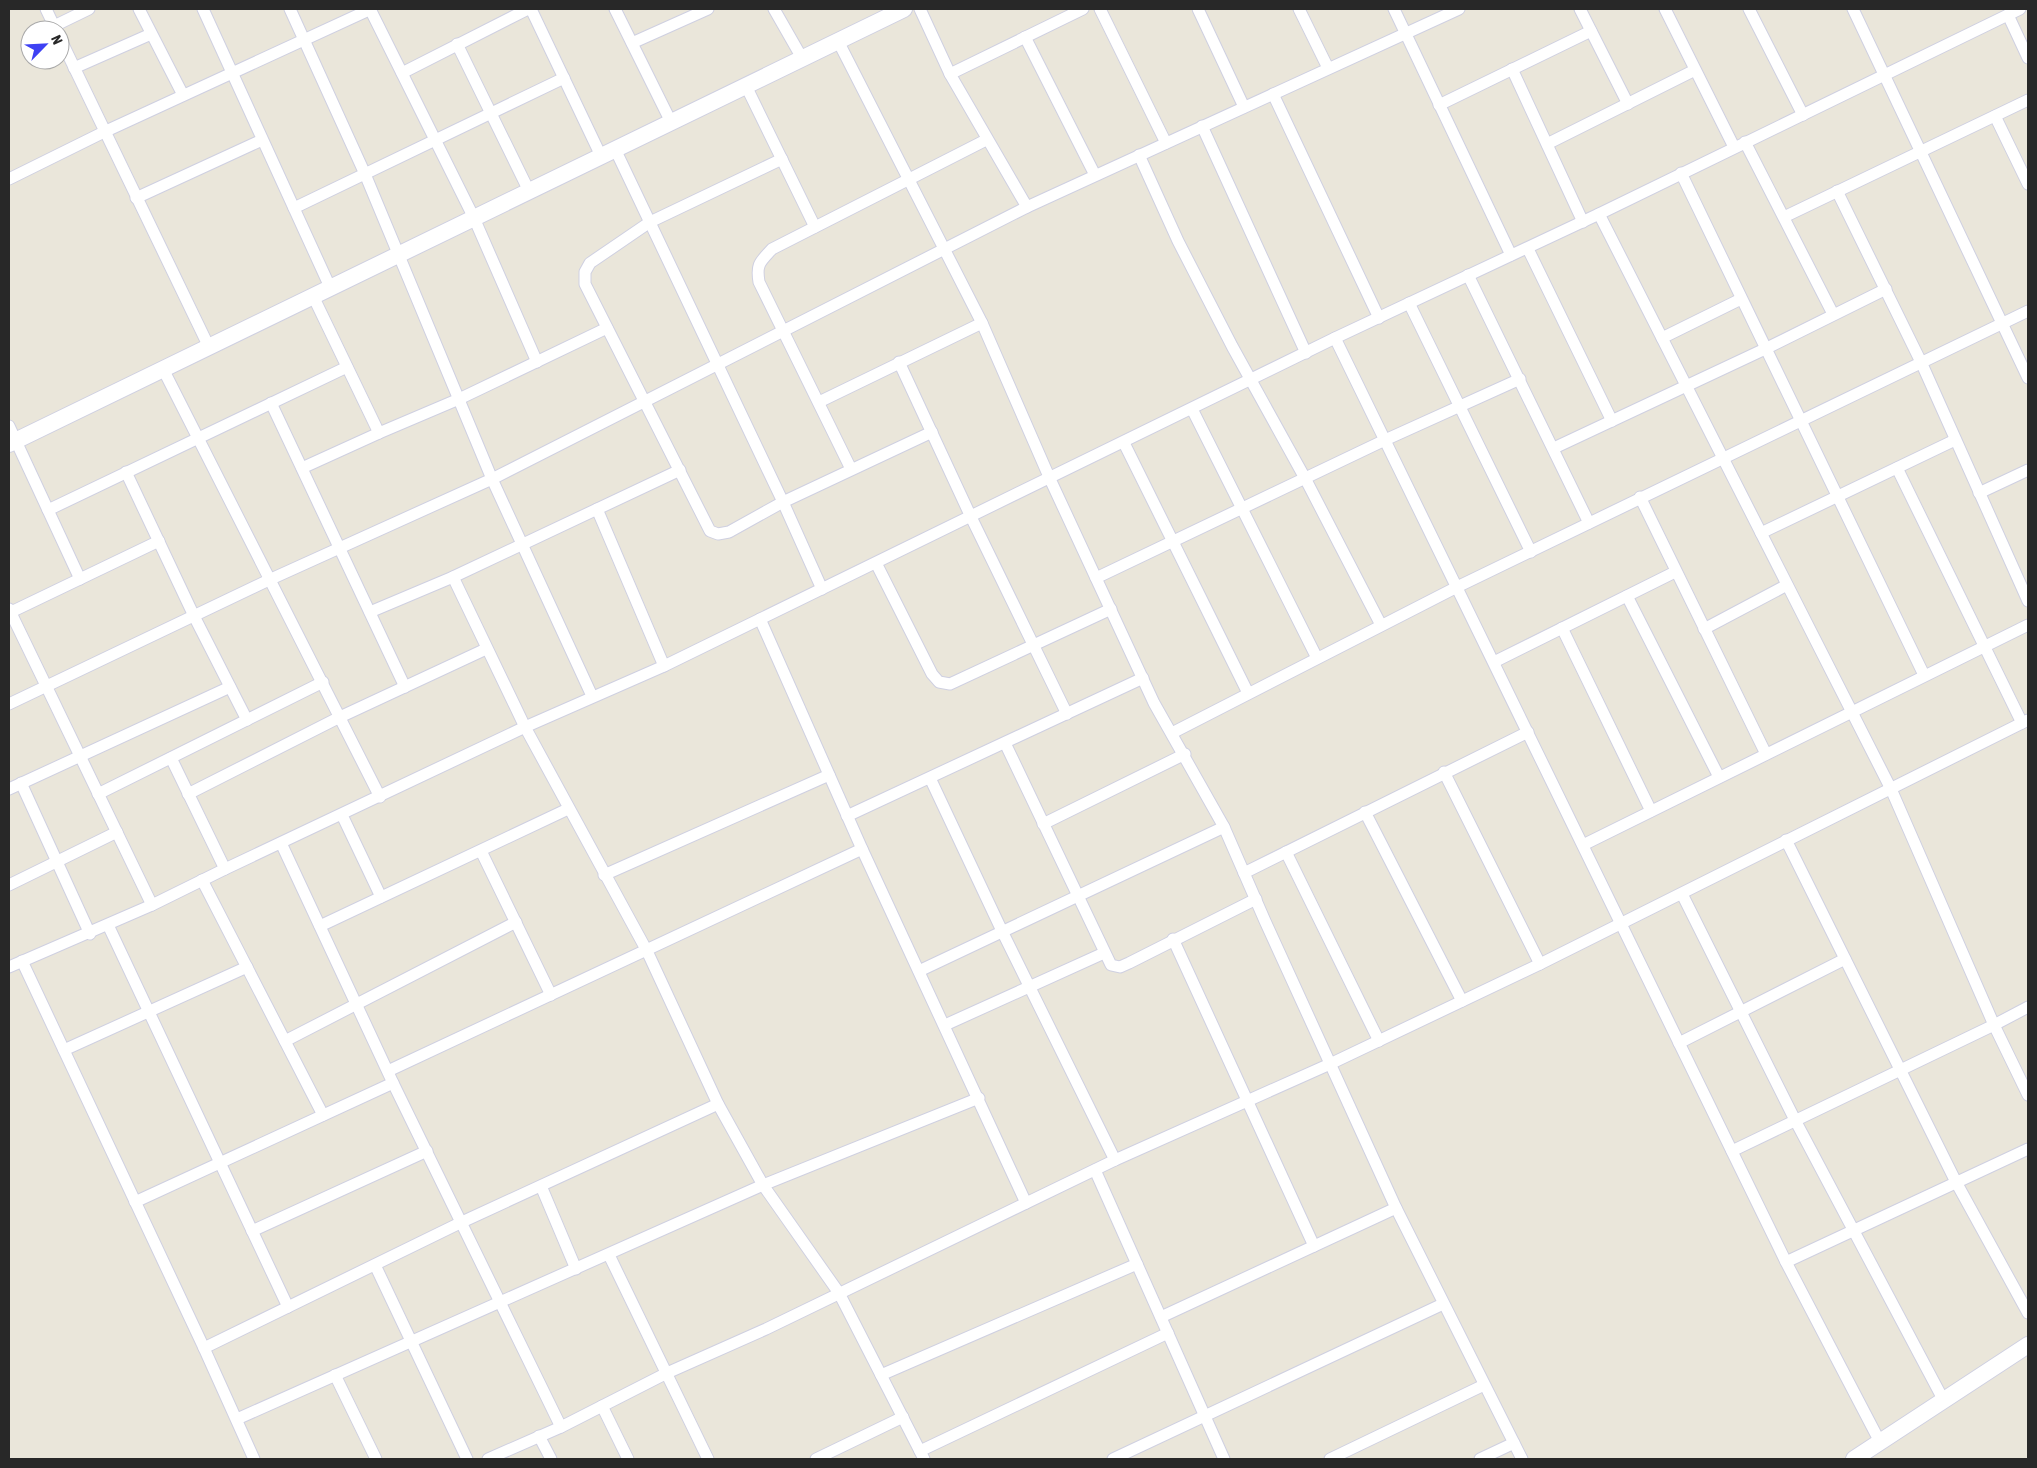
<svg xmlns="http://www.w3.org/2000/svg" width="2037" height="1468" font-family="'Asap Condensed',sans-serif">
<rect width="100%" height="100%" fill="#eae6da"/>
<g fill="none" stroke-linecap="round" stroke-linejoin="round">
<!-- street casing -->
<g stroke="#cfd0e1" stroke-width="13">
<g id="street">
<polyline points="46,9 56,30"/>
<polyline points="139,9 183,95"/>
<polyline points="203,9 330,287"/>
<polyline points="290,9 365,174 492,479 592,696"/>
<polyline points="370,9 474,218 537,362"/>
<polyline points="531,9 601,156"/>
<polyline points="615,9 671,122"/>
<polyline points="774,9 802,58"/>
<polyline points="920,9 950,74 1027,207"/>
<polyline points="1100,9 1166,143"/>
<polyline points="1198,9 1244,107"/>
<polyline points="1299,9 1328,68"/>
<polyline points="1394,9 1511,255"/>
<polyline points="1580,9 1628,104"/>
<polyline points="1665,9 1734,147"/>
<polyline points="1749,9 1803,115"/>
<polyline points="1853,9 2028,378"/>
<polyline points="2008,15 2028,58"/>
<polyline points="54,26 89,9"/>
<polyline points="1025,37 1095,175"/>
<polyline points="60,38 209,347"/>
<polyline points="838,41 982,323 1050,479 1154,703 1224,827 1265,921 1396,1208 1522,1459"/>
<polyline points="632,43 708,9"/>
<polyline points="457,44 529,191"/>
<polyline points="74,68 151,34"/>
<polyline points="1512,69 1583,222"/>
<polyline points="402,73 528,9"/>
<polyline points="950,74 1083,9"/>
<polyline points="746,86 815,227"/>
<polyline points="1273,94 1379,318"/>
<polyline points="1439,105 1591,31"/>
<polyline points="1995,116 2028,184"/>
<polyline points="1202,126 1306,353"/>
<polyline points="1745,142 1833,314"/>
<polyline points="1547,144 1695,70"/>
<polyline points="615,149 783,502 822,589"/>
<polyline points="1139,155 1178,241 1232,346 1306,480 1381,625"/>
<polyline points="782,159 650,222 590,263 585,272 585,284 710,531 718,534 729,532 783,502 932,432"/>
<polyline points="1681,173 1924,675"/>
<polyline points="9,179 104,132 371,9"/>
<polyline points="1837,191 1921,362 2028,601"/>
<polyline points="136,198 262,140"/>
<polyline points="294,208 564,78"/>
<polyline points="1599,214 1891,789 1994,1025 2028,1095"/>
<polyline points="1784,217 2028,100"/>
<polyline points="1528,249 1612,421"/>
<polyline points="1468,275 1589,523"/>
<polyline points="313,296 379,433"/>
<polyline points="1409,303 1531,552"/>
<polyline points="1335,338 1786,1262 1880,1442"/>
<polyline points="1662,338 1741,299"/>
<polyline points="899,362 971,517 1067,714"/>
<polyline points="163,369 380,797"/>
<polyline points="819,402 982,323"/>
<polyline points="271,403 405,687"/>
<polyline points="1192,409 1317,658"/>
<polyline points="9,426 80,579"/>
<polyline points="1124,443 1248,693"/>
<polyline points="1554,448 1765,349 1886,289"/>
<polyline points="302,468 379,433 459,399 607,328"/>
<polyline points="1897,468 2022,723"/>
<path d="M851,469L759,282C756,264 760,262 772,249L986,140"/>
<polyline points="126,472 194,616 247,720"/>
<polyline points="1979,493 2028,470"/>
<polyline points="1640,497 1766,754"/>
<polyline points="597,509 664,666"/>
<polyline points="48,510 347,367"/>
<polyline points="1761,533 1955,440"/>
<polyline points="876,563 932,674 939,682 950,684 1111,609"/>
<polyline points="453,577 525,727 647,951 718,1104 763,1185 839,1293 924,1459"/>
<polyline points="1096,578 1385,440 1520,379"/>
<polyline points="1627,596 1719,777"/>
<polyline points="9,609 152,905"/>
<polyline points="370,612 453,577 680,470"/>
<polyline points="9,613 159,541"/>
<polyline points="760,619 862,849 1026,1203"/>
<polyline points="1562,628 1651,811"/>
<polyline points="1704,629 1787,585"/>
<polyline points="1494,662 1675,572"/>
<polyline points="9,704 271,579 492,479 1027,207 1459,9"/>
<polyline points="1172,733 1457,587 2028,311"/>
<polyline points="1005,743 1111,965 1120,967 1129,963 1256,899"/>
<polyline points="171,758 225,869"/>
<polyline points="1444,772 1540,964"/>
<polyline points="930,778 1002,931 1115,1160"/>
<polyline points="21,783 90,934"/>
<polyline points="9,789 230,687"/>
<polyline points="98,794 323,682"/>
<polyline points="188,794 340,717 486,649"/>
<polyline points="1365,812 1462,1001"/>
<polyline points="342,815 381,897"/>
<polyline points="847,816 1143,678"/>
<polyline points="1043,824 1185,754"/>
<polyline points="1786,840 1956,1182 2028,1313"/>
<polyline points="281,843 393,1083 561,1427"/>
<polyline points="1583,845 2028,625"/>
<polyline points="481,851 551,995"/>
<polyline points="1286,852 1379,1041"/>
<polyline points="1244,873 1528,732"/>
<polyline points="604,875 829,775"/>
<polyline points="202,880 323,1115"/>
<polyline points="9,885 117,832"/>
<polyline points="1682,894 1795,1120 1944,1401"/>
<polyline points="108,925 288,1307"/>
<polyline points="320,926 568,809"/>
<polyline points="1173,939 1314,1246"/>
<polyline points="22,961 204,1348 254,1459"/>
<polyline points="9,967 152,905 225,869 525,727 664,666 1335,338 1599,214 2020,9"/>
<polyline points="919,971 1224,827"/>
<polyline points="945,1025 1104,953"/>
<polyline points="285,1041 516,922"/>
<polyline points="1679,1043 1845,959"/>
<polyline points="64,1050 247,967"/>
<polyline points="388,1071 862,849"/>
<polyline points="1732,1151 1994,1025 2028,1007"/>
<polyline points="1095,1170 1224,1459"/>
<polyline points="541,1186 576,1269"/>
<polyline points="135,1202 393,1083"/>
<polyline points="252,1231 427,1151"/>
<polyline points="609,1255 708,1459"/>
<polyline points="1786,1262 2028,1149"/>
<polyline points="375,1265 467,1459"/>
<polyline points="1161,1317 1396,1208"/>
<polyline points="204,1348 462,1222 718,1104"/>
<polyline points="335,1375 376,1459"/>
<polyline points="881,1375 1137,1264"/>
<polyline points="602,1406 628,1459"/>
<polyline points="237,1419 763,1185 979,1098"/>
<polyline points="539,1436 551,1459"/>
<polyline points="920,1451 1168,1333"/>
<polyline points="488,1459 561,1427 667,1373 766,1329 1115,1160 1330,1064 1540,964 2028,720"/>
<polyline points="816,1459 903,1417"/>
<polyline points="1113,1459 1443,1304"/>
<polyline points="1330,1459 1484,1385"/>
<polyline points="1480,1459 1514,1443"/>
</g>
</g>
<!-- secondary casing -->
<g stroke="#cfd0e1" stroke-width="18">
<g id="secondary">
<polyline points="9,444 904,9"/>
<polyline points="1854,1459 2028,1345"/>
</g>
</g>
<!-- street -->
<use href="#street" stroke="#fff" stroke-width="11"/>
<!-- secondary -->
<use href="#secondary" stroke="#fff" stroke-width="16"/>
</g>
<!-- border -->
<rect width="2037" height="1468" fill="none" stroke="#282828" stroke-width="20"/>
<!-- north arrow -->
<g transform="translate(45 45) rotate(66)"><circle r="24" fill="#ffffff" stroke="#a9a9a9"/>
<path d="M0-4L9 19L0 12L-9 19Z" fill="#3e41f3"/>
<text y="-8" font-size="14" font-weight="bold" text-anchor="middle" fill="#282828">N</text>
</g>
</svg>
